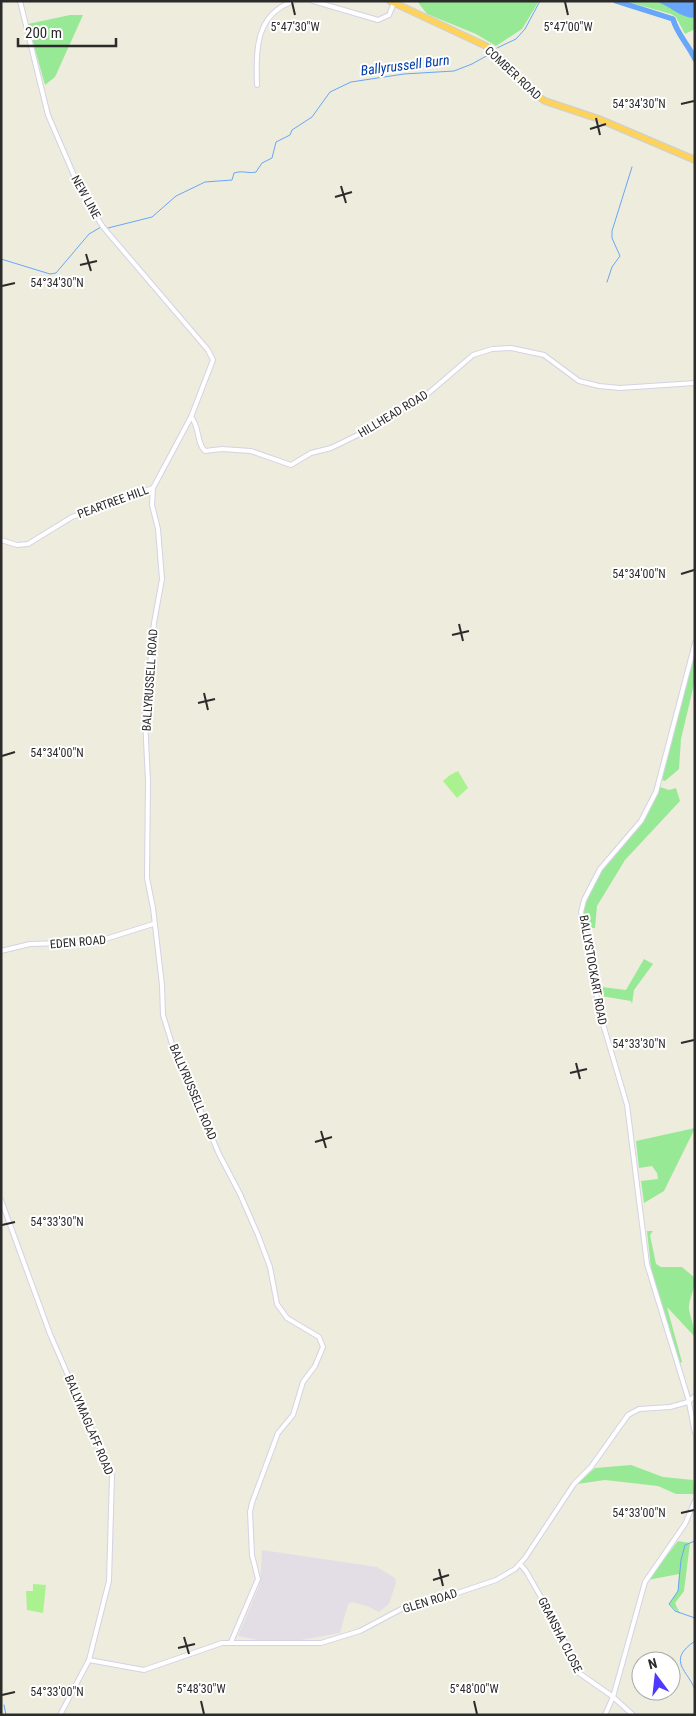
<svg xmlns="http://www.w3.org/2000/svg" width="696" height="1716" font-family="'Roboto Condensed',sans-serif">
<rect width="100%" height="100%" fill="#eeecdd"/>
<!-- industrial -->
<polygon fill="#e3dee6" points="262,1550 377,1567 395,1578 396,1583 389,1604 379,1612 367,1606 352,1602 348,1604 340,1633 301,1640 258,1640 238,1636 260,1584"/>
<!-- green -->
<g fill="#98e995">
<polygon points="417,1 539,1 522,29 496,46 476,34 427,14"/>
<polygon points="625,1 695,1 695,29 685,34 676,17 671,14"/>
<polygon points="70,15 83,15 55,77 45,85 28,24"/>
<polygon points="695,651 695,680 681,739 679,769 665,781 662,780"/>
<path d="M660,787L669,790L676,788L680,801L625,860L597,906L595,928H584C576,882 618,854 642,821C650,810 655,800 660,787Z"/>
<polygon points="644,959 653,964 634,990 632,1004 631,1001 601,996 596,997 594,986 626,990"/>
<polygon points="695,1128 664,1191 644,1203 641,1181 658,1179 657,1173 652,1166 639,1168 636,1141"/>
<path d="M647,1231H653L650,1235L656,1264L661,1267H682L695,1278C695,1289 690,1296 689,1306C688,1311 695,1327 695,1337L667,1307L682,1362L680,1363L651,1269Z"/>
<polygon points="631,1465 663,1477 693,1480 694,1494 676,1494 658,1486 605,1480 577,1484 595,1468"/>
<polygon points="678,1541 690,1543 684,1591 675,1603 680,1614 669,1604 678,1591 679,1574 648,1580"/>
</g>
<!-- pitch -->
<g fill="#aaf28f">
<polygon points="458,771 468,788 457,798 443,781 450,775"/>
<polygon points="33,1584 46,1585 43,1613 27,1610 26,1591 33,1591"/>
</g>
<!-- water -->
<path fill="#67a6f9" d="M655,1H695V18C680,18 671,6 655,1Z"/>
<g fill="none" stroke-linecap="round" stroke-linejoin="round">
<!-- stream -->
<g stroke="#67a6f9" stroke-width="1">
<polyline points="497,48 516,39 525,29 540,1"/>
<path d="M108,228L152,217L176,196L205,182L232,180L234,173C243,170 248,174 256,172L262,163L272,158L276,142L290,135L292,130L312,117L330,92L351,82L404,74L454,71L472,64L490,54"/>
<polyline points="1,259 50,274 56,273 89,234 101,227"/>
<polyline points="607,282 612,267 620,256 612,238 612,231 632,167"/>
<polyline points="695,1541 685,1545 681,1560 678,1591 669,1604 675,1611 695,1618"/>
<path d="M695,1641C665,1661 689,1671 695,1690"/>
<polyline points="4,1705 6,1715"/>
</g>
<!-- river -->
<path stroke="#67a6f9" stroke-width="5.5" d="M616,1L673,19C677,34 688,44 695,59"/>
<!-- minor casing -->
<g stroke="#d4d2e5" stroke-width="6">
<g id="minor">
<polyline points="20,1 48,115 82,194 103,227 208,350 213,360 191,417 153,488 152,505 158,529 162,579 154,623 145,719 148,781 147,878 153,908 162,985 163,1015 172,1044 219,1154 240,1194 258,1235 270,1267 277,1304 287,1318 319,1337 323,1347 315,1366 303,1382 293,1415 278,1433 252,1503 250,1512 252,1555 258,1579 231,1642"/>
<polyline points="313,1 378,20 389,15 394,3"/>
<path d="M257,85C256,50 255,14 294,1"/>
<path d="M191,417C200,426 196,443 205,451L222,449L251,451L291,465L311,453L331,448L366,431L394,412L424,397L473,355L492,349L511,348L544,355L579,381L599,386L620,388L695,383"/>
<polyline points="1,540 17,545 28,544 72,517 153,488"/>
<polyline points="695,643 656,792 641,821 600,869 584,900 581,912 600,1014 627,1105 647,1264 688,1398 695,1433"/>
<polyline points="1,951 30,944 96,942 153,924"/>
<polyline points="1,1200 50,1334 112,1476 109,1581 89,1660 60,1715"/>
<polyline points="520,1564 526,1571 558,1627 579,1673 612,1696 633,1715"/>
<polyline points="89,1660 144,1670 222,1643 321,1643 360,1631 407,1606 434,1601 496,1580 515,1569 525,1558 574,1484 591,1467 628,1415 639,1409 670,1407 688,1402 695,1396"/>
<polyline points="605,1715 613,1697 645,1582 685,1524 695,1501"/>
</g>
</g>
<!-- highway casing -->
<g stroke="#d0d0d0" stroke-width="8">
<polyline id="highway" points="390,1 486,46 505,63 530,91 545,101 599,119 695,160"/>
</g>
<!-- minor -->
<use href="#minor" stroke="#fff" stroke-width="4"/>
<!-- highway -->
<use href="#highway" stroke="#ffd357" stroke-width="5.5"/>
</g>
<!-- ticks -->
<path fill="none" stroke="#2b2b2b" stroke-width="2" d="M292,2L295,15M565,2L568,15M681,104L694,101M596,118L600,135M590,129L606,124M341,186L346,203M335,197L352,192M86,254L91,271M80,265L97,261M2,286L15,283M681,574L694,570M459,624L463,641M452,635L469,631M204,693L208,710M198,703L215,699M2,756L15,752M681,1043L694,1040M576,1063L580,1079M570,1073L587,1069M321,1131L326,1148M315,1142L332,1137M2,1225L15,1222M681,1513L694,1510M439,1569L443,1586M433,1580L449,1575M184,1637L189,1654M178,1648L195,1644M2,1695L15,1692M201,1701L204,1714M474,1701L477,1714"/>
<g text-anchor="middle" stroke-width="4" stroke-linejoin="round" paint-order="stroke">
<!-- street labels -->
<g font-size="12" fill="#2b2b2b" stroke="#fff">
<text transform="translate(513 73) rotate(43)" y="4">COMBER ROAD</text>
<text transform="translate(86 197) rotate(61)" y="4">NEW LINE</text>
<text transform="translate(393 414) rotate(-31)" y="4">HILLHEAD ROAD</text>
<text transform="translate(113 502) rotate(-20)" y="4">PEARTREE HILL</text>
<text transform="translate(150 680) rotate(-86)" y="4">BALLYRUSSELL ROAD</text>
<text transform="translate(78 942) rotate(-5)" y="4">EDEN ROAD</text>
<text transform="translate(593 970) rotate(80)" y="4">BALLYSTOCKART ROAD</text>
<text transform="translate(193 1092) rotate(67)" y="4">BALLYRUSSELL ROAD</text>
<text transform="translate(89 1425) rotate(67)" y="4">BALLYMAGLAFF ROAD</text>
<text transform="translate(430 1601) rotate(-17)" y="4">GLEN ROAD</text>
<text transform="translate(560 1635) rotate(63)" y="4">GRANSHA CLOSE</text>
</g>
<!-- water labels -->
<g font-size="14" font-style="italic" fill="#023da9" stroke="#fff">
<text transform="translate(405 65) rotate(-7)" y="5">Ballyrussell Burn</text>
</g>
</g>
<g font-size="12" text-anchor="middle" fill="#2b2b2b" stroke="#fff" stroke-width="4" stroke-linejoin="round" paint-order="stroke">
<text x="295" y="31">5°47'30"W</text>
<text x="568" y="31">5°47'00"W</text>
<text x="639" y="108">54°34'30"N</text>
<text x="57" y="287">54°34'30"N</text>
<text x="639" y="578">54°34'00"N</text>
<text x="57" y="757">54°34'00"N</text>
<text x="639" y="1048">54°33'30"N</text>
<text x="57" y="1226">54°33'30"N</text>
<text x="639" y="1517">54°33'00"N</text>
<text x="201" y="1693">5°48'30"W</text>
<text x="474" y="1693">5°48'00"W</text>
<text x="57" y="1696">54°33'00"N</text>
</g>
<!-- border -->
<rect width="696" height="1716" fill="none" stroke="#2b2b2b" stroke-width="5"/>
<!-- north arrow -->
<g transform="translate(656 1676) rotate(345)"><circle r="24" fill="#ffffff" stroke="#aaaaaa"/>
<path d="M0-4L9 19L0 12L-9 19Z" fill="#5039ff"/>
<text y="-8" font-size="14" font-weight="bold" text-anchor="middle" fill="#2b2b2b">N</text>
</g>
<!-- scale -->
<path d="M18 38v8h98v-8" fill="none" stroke="#2b2b2b" stroke-width="2.5"/>
<text x="25" y="38" font-size="15" fill="#2b2b2b" stroke="#ffffff" stroke-width="4" paint-order="stroke">200 m</text>
</svg>
